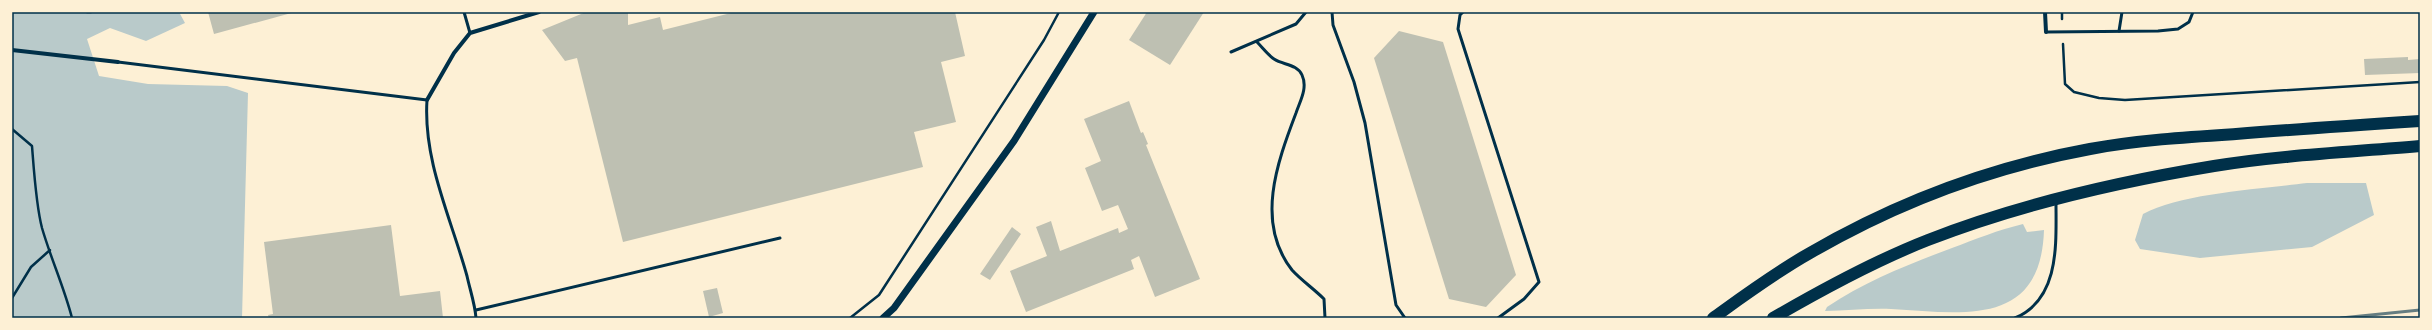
<svg xmlns="http://www.w3.org/2000/svg" width="2432" height="330" font-family="Barlow,sans-serif">
<rect width="100%" height="100%" fill="#fdf0d5"/>
<!-- green -->
<g fill="#b9caca">
<polygon points="12,12 179,12 185,23 146,41 110,28 87,39 99,76 148,84 227,86 248,93 242,318 12,318"/>
<path d="M2307,183H2366L2374,215L2312,247L2200,258L2140,249L2135,240L2143,214C2182,193 2261,189 2307,183Z"/>
<path d="M2023,224L2027,232L2044,230C2041,328 1963,313 1891,309C1869,308 1847,311 1825,311L1827,307C1866,281 1909,264 1952,248C1976,239 1998,230 2023,224Z"/>
</g>
<!-- building -->
<g fill="#bec0b2">
<polygon points="208,12 295,12 214,34"/>
<polygon points="586,12 628,12 628,25 660,17 663,30 735,12 955,12 965,56 941,62 956,122 914,132 923,167 623,242 577,58 565,61 542,30"/>
<polygon points="1147,12 1204,12 1170,65 1129,40"/>
<polygon points="1399,31 1443,42 1516,275 1486,307 1449,299 1374,58"/>
<polygon points="2408,57 2408,60 2420,59 2420,73 2365,75 2364,59"/>
<polygon points="1129,101 1141,133 1143,132 1148,144 1146,145 1200,279 1155,297 1139,256 1131,260 1134,269 1026,312 1010,271 1047,256 1036,227 1051,221 1060,251 1118,228 1119,233 1128,229 1118,205 1102,211 1085,168 1101,161 1084,119"/>
<polygon points="391,225 400,296 440,291 443,318 269,318 268,315 273,314 264,242"/>
<polygon points="1012,227 1021,234 990,280 980,274"/>
<polygon points="717,288 723,313 709,317 703,291"/>
</g>
<g fill="none" stroke-linecap="round" stroke-linejoin="round">
<!-- path -->
<g stroke="#003049" stroke-width="2.5">
<polyline points="87,12 91,12"/>
<polyline points="2062,12 2062,19"/>
<polyline points="2063,44 2065,84 2074,92 2099,98 2125,100 2420,82"/>
<path d="M12,129L32,146C34,171 36,205 42,228C51,259 64,287 72,318"/>
<polyline points="12,298 31,267 50,250"/>
<polyline points="850,318 879,295 1044,40 1059,12"/>
</g>
<!-- service -->
<g stroke="#003049" stroke-width="3">
<polyline points="464,12 470,33"/>
<polyline points="1332,12 1333,25 1354,82 1365,123 1396,305 1405,318"/>
<polyline points="1463,12 1460,15 1458,29 1539,282 1524,299 1498,318"/>
<polyline points="2119,31 2122,12"/>
<polyline points="2046,32 2158,31 2178,29 2189,22 2193,12"/>
<path d="M1257,42C1262,47 1268,55 1274,59C1283,65 1297,64 1302,75C1308,88 1300,101 1296,113C1277,163 1255,223 1292,270C1301,280 1314,289 1324,299L1325,318"/>
<polyline points="1231,52 1296,24 1306,12"/>
<path d="M118,62L427,100C423,161 451,218 467,276C470,290 475,304 476,318"/>
<polyline points="476,310 780,238"/>
<path d="M2015,318C2060,299 2056,244 2056,203"/>
</g>
<!-- minor -->
<g stroke="#003049" stroke-width="4">
<polyline points="2045,12 2046,32"/>
<polyline points="12,50 118,62"/>
<polyline points="427,100 454,53 470,33 539,12"/>
</g>
<!-- tertiary -->
<polyline stroke="#003049" stroke-width="7" points="883,318 894,308 1014,141 1094,12"/>
<!-- motorway -->
<g stroke="#003049" stroke-width="12">
<path d="M1713,318C1745,295 1776,272 1810,253C1896,203 1992,167 2090,149C2138,140 2188,137 2236,134C2298,129 2359,125 2420,121"/>
<path d="M1773,318C1823,289 1874,261 1928,240C2020,204 2117,182 2214,166C2282,155 2352,152 2420,146"/>
</g>
<!-- rail -->
<polyline stroke="#657d81" stroke-width="3" points="2341,318 2420,310"/>
</g>
<!-- border -->
<rect width="2432" height="330" fill="none" stroke="#fdf0d5" stroke-width="26"/>
<rect x="13" y="13" width="2406" height="304" fill="none" stroke="#003049" stroke-width="1.5"/>
</svg>
